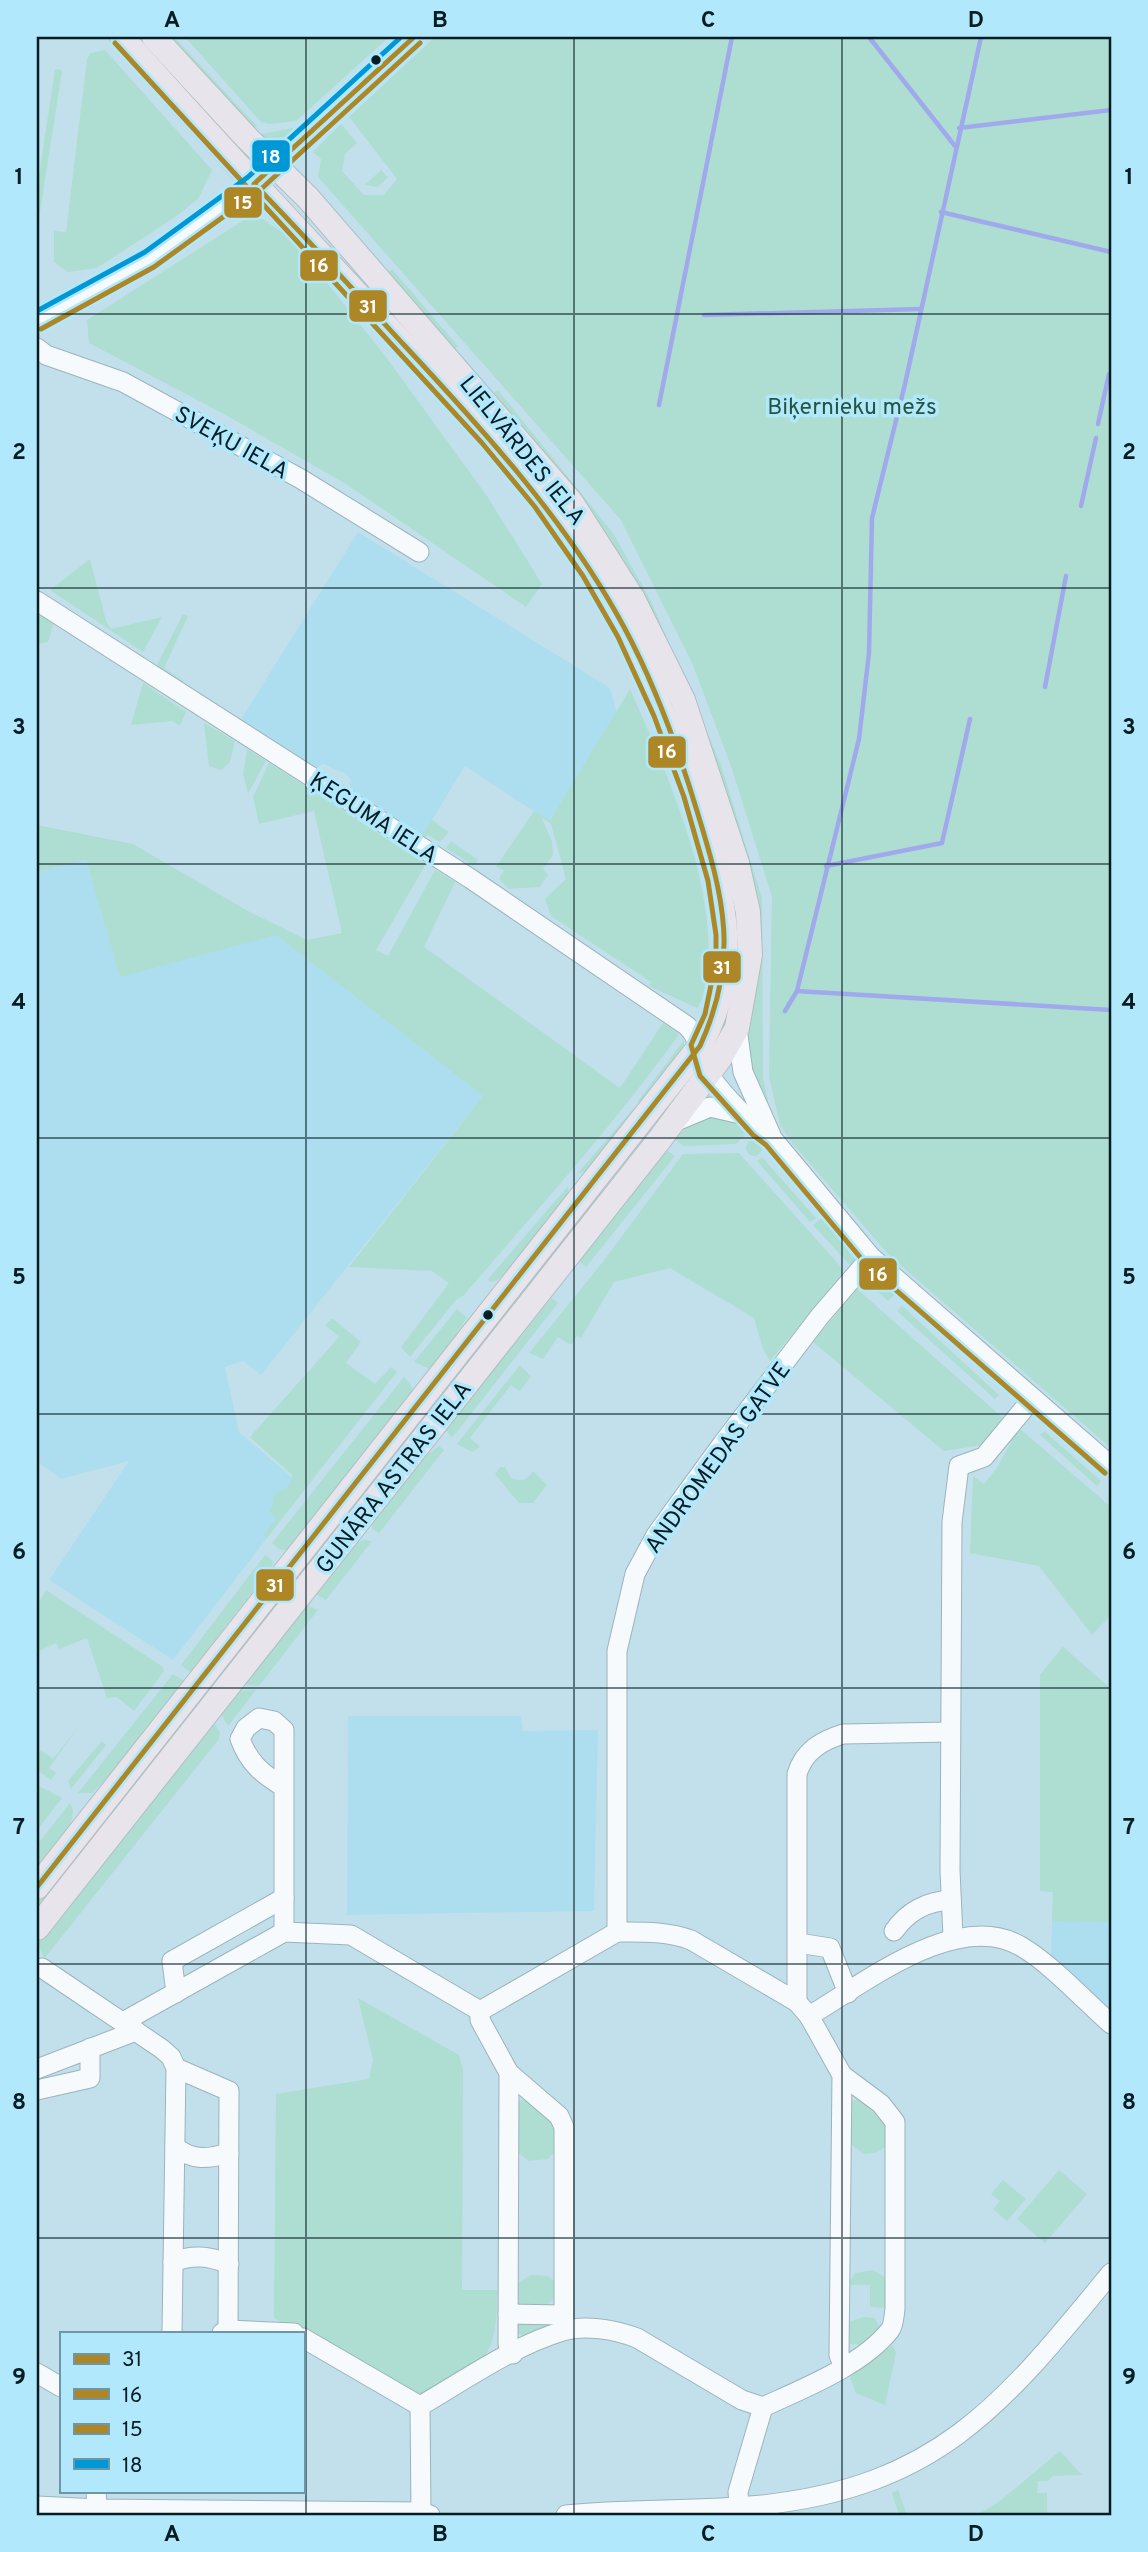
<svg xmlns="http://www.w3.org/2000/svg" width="1148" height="2552" font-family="Overpass,sans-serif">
<rect width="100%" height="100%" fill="#c2e0eb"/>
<!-- built -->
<g fill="#addeef">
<polygon points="358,532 610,688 617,714 549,821 465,766 422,836 353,792 351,780 346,774 323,764 315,769 240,721"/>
<polygon points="86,860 120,976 276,935 483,1096 261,1375 243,1361 225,1367 239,1432 294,1479 278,1524 173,1660 49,1580 129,1461 61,1479 37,1461 37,872"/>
<polygon points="1063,1647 1111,1689 1111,2010 1048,1957 1051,1953 1053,1892 1040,1891 1040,1675"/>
<polygon points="348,1716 521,1716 523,1731 598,1730 594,1911 347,1915"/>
</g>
<!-- green -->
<g fill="#added1">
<polygon points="166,37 174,37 257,126 252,130"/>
<polygon points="185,37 389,37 296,121 269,124 261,122"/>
<polygon points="435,37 1111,37 1111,1448 889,1255 793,1144 780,1125 769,1077 772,897 731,766 693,665 621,520 318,177 321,159 313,152 341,124 357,143 345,154 342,171 364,195 384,195 397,179 349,117"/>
<polygon points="105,50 212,170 198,199 175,217 97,268 68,272 54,262 54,231 66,232 87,59 91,53"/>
<polygon points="59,69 62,71 37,231 37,188 55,70"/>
<polygon points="293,128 295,132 287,138 272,143 256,135"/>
<polygon points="381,170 388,177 378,187 365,185"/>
<polygon points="263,219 293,240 386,357 487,496 542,584 526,607 346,484 224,414 89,343 87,320 244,220"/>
<polygon points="392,269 458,346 454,350 389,272"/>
<polygon points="498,390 613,533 651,601 721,765 762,898 763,1077 770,1111 743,1056 760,939 646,603 609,539 570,484 494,393"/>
<polygon points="90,559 106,621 111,629 162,617 143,652 50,590"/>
<polygon points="37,609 55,619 48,642 37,644"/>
<polygon points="183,614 188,616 164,668 183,681 182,685 156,667"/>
<polygon points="143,683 186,712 180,726 173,721 131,725"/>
<path d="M630,689C664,766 721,893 706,977C704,988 704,999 697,1008L649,986L651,982L551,916L545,899L566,879L551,824L541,817L552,841L553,855L543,869L548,875L540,887L509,889L499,879L504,870L496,867L534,811L550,820Z"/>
<polygon points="204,723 235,741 230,762 221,770 209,766"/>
<polygon points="247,749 266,761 248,794 243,774"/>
<path d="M269,763L426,864L376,950L388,956L435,870L455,882L424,947L620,1088L663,1023L677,1033L678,1036C612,1127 537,1210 464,1295L456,1300L410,1357L401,1347L449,1283L432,1271L349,1267L483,1096L276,935L120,977L86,860L37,872V825L133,844L246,910L307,940L342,933L314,811L259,824L253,797Z"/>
<polygon points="350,779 353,792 422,835 432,820 449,832 440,842 428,835 421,839 350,793"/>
<polygon points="451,841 478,860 474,866 446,848"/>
<polygon points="684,1040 684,1048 642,1105 638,1101"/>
<polygon points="634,1108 637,1111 590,1170 577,1174"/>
<polygon points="700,1116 737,1118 749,1131 736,1144 684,1146 674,1139"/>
<circle cx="754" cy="1148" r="8"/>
<polygon points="665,1149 675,1156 586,1267 580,1262 600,1226"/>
<polygon points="739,1153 842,1268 842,1274 770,1361 763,1349 754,1318 670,1268 614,1282 581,1338 577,1336 571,1345 558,1337 543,1359 529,1353 602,1263 683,1154"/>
<polygon points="762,1157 816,1218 810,1222 757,1161"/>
<polygon points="568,1186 569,1198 525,1253 496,1281 490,1282 488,1279"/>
<polygon points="598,1191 603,1195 209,1694 206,1689"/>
<polygon points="820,1219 827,1220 857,1254 852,1267 813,1225"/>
<polygon points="871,1274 876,1274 896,1293 888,1301 865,1280"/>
<polygon points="857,1289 1003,1418 982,1445 944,1451 813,1342"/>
<polygon points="552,1298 558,1303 452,1438 445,1430"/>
<polygon points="902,1306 999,1395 995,1399 897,1311"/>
<path d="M457,1309L467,1318C454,1335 447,1356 430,1369L414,1362Z"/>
<polygon points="332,1318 361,1342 346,1363 375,1384 391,1367 397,1372 266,1539 264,1535 276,1519 269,1511 273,1505 273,1494 287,1488 293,1476 250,1437 339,1337 325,1325"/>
<polygon points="520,1365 531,1376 520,1391 511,1385 470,1438 480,1447 472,1452 457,1444"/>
<polygon points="404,1377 414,1390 322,1514 287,1550 281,1550 272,1543"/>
<polygon points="1019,1428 1111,1507 1111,1615 1092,1635 1039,1566 970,1553 973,1476 984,1484 996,1469"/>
<polygon points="1044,1431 1101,1481 1097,1486 1040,1435"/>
<polygon points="439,1446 444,1450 379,1533 372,1528 370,1518 410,1468"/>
<path d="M500,1467H505L511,1478C522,1482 527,1480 533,1471L547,1485L533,1503H519L495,1474Z"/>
<polygon points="364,1540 372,1541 326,1600 316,1594 356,1543"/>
<polygon points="265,1555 273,1561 272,1567 222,1631 194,1675 181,1665"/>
<polygon points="46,1590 163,1667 164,1671 134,1711 117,1697 107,1698 87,1638 59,1649 56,1643 37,1652 37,1605"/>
<polygon points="304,1604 318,1610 259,1686 239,1684"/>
<polygon points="1063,1647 1111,1689 1111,1922 1052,1921 1053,1892 1040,1891 1040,1675"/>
<polygon points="173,1674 188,1683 135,1749 92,1793 78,1793"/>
<polygon points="256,1690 228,1726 220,1712 234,1691"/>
<polygon points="198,1700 201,1705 37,1913 37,1904"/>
<polygon points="214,1723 220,1733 219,1739 44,1959 38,1944"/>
<polygon points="79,1726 49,1768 56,1773 51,1780 37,1770 37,1755 41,1750 53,1759"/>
<polygon points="102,1741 106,1745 71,1789 68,1781"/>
<polygon points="37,1785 62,1798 37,1830"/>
<path d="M70,1803C83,1822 49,1851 37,1866V1845Z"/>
<path d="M358,1998L459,2055L463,2070L462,2290H497C497,2368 483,2361 420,2395L274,2318L276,2094L369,2079L373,2060Z"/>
<polygon points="525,2098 556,2125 557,2149 548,2159 529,2161 516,2151 517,2103"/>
<polygon points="858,2099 885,2122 887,2146 875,2153 864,2154 848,2142 851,2101"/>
<polygon points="1059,2170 1087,2194 1045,2243 1017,2219"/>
<polygon points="1003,2180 1026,2199 1007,2221 993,2209 1000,2201 991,2194"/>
<polygon points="873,2270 888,2279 886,2308 870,2307 870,2285 848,2285 855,2273"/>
<polygon points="531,2275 547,2276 555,2281 556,2297 543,2308 520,2306 516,2300 519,2282"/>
<polygon points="864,2317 875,2318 880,2328 861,2345 850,2344 849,2322"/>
<polygon points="547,2322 547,2326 528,2336 517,2334 516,2324"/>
<polygon points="893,2345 896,2353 885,2405 856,2393 850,2377"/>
<polygon points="1060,2451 1082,2475 1053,2476 1048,2481 1038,2481 1037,2493 1047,2493 1047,2515 977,2515 1000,2501"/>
<polygon points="898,2490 907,2515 899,2515 892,2493"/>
</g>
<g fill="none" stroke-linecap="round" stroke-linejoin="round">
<!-- stream -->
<g stroke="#a1a9ed" stroke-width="4.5">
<polyline points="869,37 955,146"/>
<polyline points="959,128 1111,110"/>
<polyline points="941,212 1111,252"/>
<polyline points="704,315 921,309"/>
<polyline points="659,405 732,37"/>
<polyline points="1098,424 1109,374"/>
<polyline points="1081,506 1096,438"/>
<polyline points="1045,687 1066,576"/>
<polyline points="826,866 942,843 970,719"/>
<polyline points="797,991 1111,1010"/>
<polyline points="785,1011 797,991 859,739 869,653 872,518 905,384 981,37"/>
</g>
<!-- minor casing -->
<g stroke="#9cb3bc" stroke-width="21">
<g id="minor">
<polyline points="37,321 150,259 254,184 414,37"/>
<polyline points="37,348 46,355 123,382 301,479 419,552"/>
<path d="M37,601L471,879L687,1026C702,1040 699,1060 710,1076C723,1095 753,1126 772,1138L871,1257L1111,1466"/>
<polyline points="737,1028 743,1072 771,1135"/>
<polyline points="674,1122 710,1107 745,1115"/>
<path d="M284,1787C262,1774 249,1763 240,1739L246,1728L259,1718L274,1721L284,1730V1932"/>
<path d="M894,1931C907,1912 927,1901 951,1900"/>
<polyline points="617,1932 617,1651 635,1574 656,1535 723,1443 820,1316 871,1257"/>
<polyline points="953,1937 950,1870 952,1522 959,1466 984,1457 1032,1399"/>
<polyline points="798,1943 830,1948 848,1993"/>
<polyline points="42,1968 162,2049 171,2057 176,2068 172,2333"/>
<polyline points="176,1993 172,1961 284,1898"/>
<path d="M797,2002V1774C804,1751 821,1741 843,1734L950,1732"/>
<polyline points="480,2011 480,2020 509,2073 508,2344 513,2354"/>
<polyline points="809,2016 842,2075 839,2355 844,2367"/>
<path d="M123,2022L284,1932L351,1935L480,2011L617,1932C642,1932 667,1931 691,1940L797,2002L809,2016C865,1983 958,1908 1022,1947C1051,1964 1085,2001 1111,2024"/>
<polyline points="176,2068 229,2091 228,2330"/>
<polyline points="37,2069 136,2031"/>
<polyline points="509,2073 559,2116 564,2127 564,2330"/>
<polyline points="37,2090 90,2078 90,2048"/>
<path d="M175,2147C193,2161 208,2159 229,2153"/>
<path d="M173,2262C193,2254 209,2256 229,2264"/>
<polyline points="508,2314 562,2315"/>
<polyline points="222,2333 228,2330 294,2333"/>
<path d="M303,2338L420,2406C465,2380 513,2346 563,2331C585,2324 616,2330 637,2338L742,2400L763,2407C802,2389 863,2365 890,2330C894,2325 894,2315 895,2309V2122L881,2104L842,2075"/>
<polyline points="37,2373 61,2387"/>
<polyline points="420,2406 421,2515"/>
<polyline points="96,2491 97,2509 421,2512 430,2515"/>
<polyline points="37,2506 97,2509 101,2515"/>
<path d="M566,2515C631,2508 697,2512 762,2505C940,2486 1005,2402 1111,2273"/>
<polyline points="740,2515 738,2492 763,2407"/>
</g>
</g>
<!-- major casing -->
<g stroke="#afbec4" stroke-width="26">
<g id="major">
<path d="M37,1887L700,1046C742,969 725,901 701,822C678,747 650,676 612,607C559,509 478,425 403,344C309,241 213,141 122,37"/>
<polyline points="37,1928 660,1139 720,1058 737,1028 750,955 748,912 737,863 683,700 633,599 571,502 308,198 247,138 154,37"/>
</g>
</g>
<!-- minor -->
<use href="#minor" stroke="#f6fafc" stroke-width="19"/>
<!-- major -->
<use href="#major" stroke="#e7e4eb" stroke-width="24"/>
<!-- bus-1 casing -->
<g stroke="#b1e8fc" stroke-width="10">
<path id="bus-1" d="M37,1887L700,1046C740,958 724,899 697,811C678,748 656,687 625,629C569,524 486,433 405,346C355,292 306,237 254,184L414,37"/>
</g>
<!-- bus-2 casing -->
<g stroke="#b1e8fc" stroke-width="10">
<polyline id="bus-2" points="115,43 482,443 535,507 583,576 618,637 654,716 684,797 708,881 716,935 716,961 705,1014 691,1045 700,1076 753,1135 766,1145 865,1263 1105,1473"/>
</g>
<!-- bus-3 casing -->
<g stroke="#b1e8fc" stroke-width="10">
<polyline id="bus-3" points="41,329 154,267 259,191 420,43"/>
</g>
<!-- bus-4 casing -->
<g stroke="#b1e8fc" stroke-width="10">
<polyline id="bus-4" points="37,311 145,252 248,177 401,37"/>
</g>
<!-- bus-1 -->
<use href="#bus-1" stroke="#ad8726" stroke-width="5"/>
<!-- bus-2 -->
<use href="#bus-2" stroke="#ad8726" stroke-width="5"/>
<!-- bus-3 -->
<use href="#bus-3" stroke="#ad8726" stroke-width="5"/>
<!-- bus-4 -->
<use href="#bus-4" stroke="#0097d7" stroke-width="5"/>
</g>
<!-- grid -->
<path fill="none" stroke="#071d24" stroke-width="2" stroke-opacity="0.55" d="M306,37V2515M574,37V2515M842,37V2515M37,314H1111M37,588H1111M37,864H1111M37,1138H1111M37,1414H1111M37,1688H1111M37,1964H1111M37,2238H1111"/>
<!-- markers -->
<g fill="#071d24" stroke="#b1e8fc" stroke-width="2.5">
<circle cx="376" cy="60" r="6"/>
<circle cx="488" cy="1315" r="6"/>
</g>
<g text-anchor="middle" stroke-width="7" stroke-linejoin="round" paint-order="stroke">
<!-- park labels -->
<g font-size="23" fill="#23553f" stroke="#b1e8fc">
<text x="852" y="414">Biķernieku mežs</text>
</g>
<!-- street labels -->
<g font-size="23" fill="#071d24" stroke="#b1e8fc">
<text transform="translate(232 442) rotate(29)" y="8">SVEĶU IELA</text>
<text transform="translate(523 450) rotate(51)" y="8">LIELVĀRDES IELA</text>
<text transform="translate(374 817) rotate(33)" y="8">ĶEGUMA IELA</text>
<text transform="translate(717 1457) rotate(-54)" y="8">ANDROMEDAS GATVE</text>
<text transform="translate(393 1477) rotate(-52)" y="8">GUNĀRA ASTRAS IELA</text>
</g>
</g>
<g stroke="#b1e8fc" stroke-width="2.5">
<rect x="251" y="139" width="40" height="34" rx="7" fill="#0097d7"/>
<rect x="223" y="186" width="40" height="33" rx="7" fill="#ad8726"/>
<rect x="299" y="249" width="40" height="33" rx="7" fill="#ad8726"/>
<rect x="348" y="289" width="40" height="34" rx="7" fill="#ad8726"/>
<rect x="647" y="735" width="40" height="34" rx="7" fill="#ad8726"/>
<rect x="702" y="950" width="40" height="34" rx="7" fill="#ad8726"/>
<rect x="858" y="1257" width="40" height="34" rx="7" fill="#ad8726"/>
<rect x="255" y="1568" width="40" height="34" rx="7" fill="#ad8726"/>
</g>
<g font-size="19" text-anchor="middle" font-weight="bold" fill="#fff">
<text x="271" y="163">18</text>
<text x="243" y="209">15</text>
<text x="319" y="272">16</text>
<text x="368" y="313">31</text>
<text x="667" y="758">16</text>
<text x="722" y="974">31</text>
<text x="878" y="1281">16</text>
<text x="275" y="1592">31</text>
</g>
<!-- border -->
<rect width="1148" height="2552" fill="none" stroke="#b1e8fc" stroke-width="77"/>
<!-- legend -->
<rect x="60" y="2332" width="245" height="161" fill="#b1e8fc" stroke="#6d97a6" stroke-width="2"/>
<rect x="74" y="2354" width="35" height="10" fill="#ad8726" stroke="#6d97a6" stroke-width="2"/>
<text x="122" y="2366" font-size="21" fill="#071d24">31</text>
<rect x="74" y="2389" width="35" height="10" fill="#ad8726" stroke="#6d97a6" stroke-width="2"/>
<text x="122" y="2402" font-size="21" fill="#071d24">16</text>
<rect x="74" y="2424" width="35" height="10" fill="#ad8726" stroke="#6d97a6" stroke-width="2"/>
<text x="122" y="2436" font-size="21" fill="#071d24">15</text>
<rect x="74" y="2459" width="35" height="10" fill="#0097d7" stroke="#6d97a6" stroke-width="2"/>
<text x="122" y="2472" font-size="21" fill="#071d24">18</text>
<rect x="38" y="38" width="1072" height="2476" fill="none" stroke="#071d24" stroke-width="2.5"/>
<g font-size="23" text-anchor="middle" font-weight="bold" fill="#071d24">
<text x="172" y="27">A</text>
<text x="440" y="27">B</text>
<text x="708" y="27">C</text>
<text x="976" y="27">D</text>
<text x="19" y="184">1</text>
<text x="1129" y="184">1</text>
<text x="19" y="459">2</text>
<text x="1129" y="459">2</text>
<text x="19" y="734">3</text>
<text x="1129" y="734">3</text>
<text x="19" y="1009">4</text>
<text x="1129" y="1009">4</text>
<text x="19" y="1284">5</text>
<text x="1129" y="1284">5</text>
<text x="19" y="1559">6</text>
<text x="1129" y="1559">6</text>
<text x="19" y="1834">7</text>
<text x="1129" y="1834">7</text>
<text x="19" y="2109">8</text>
<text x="1129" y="2109">8</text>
<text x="19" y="2384">9</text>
<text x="1129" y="2384">9</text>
<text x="172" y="2541">A</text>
<text x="440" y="2541">B</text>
<text x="708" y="2541">C</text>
<text x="976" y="2541">D</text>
</g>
</svg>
